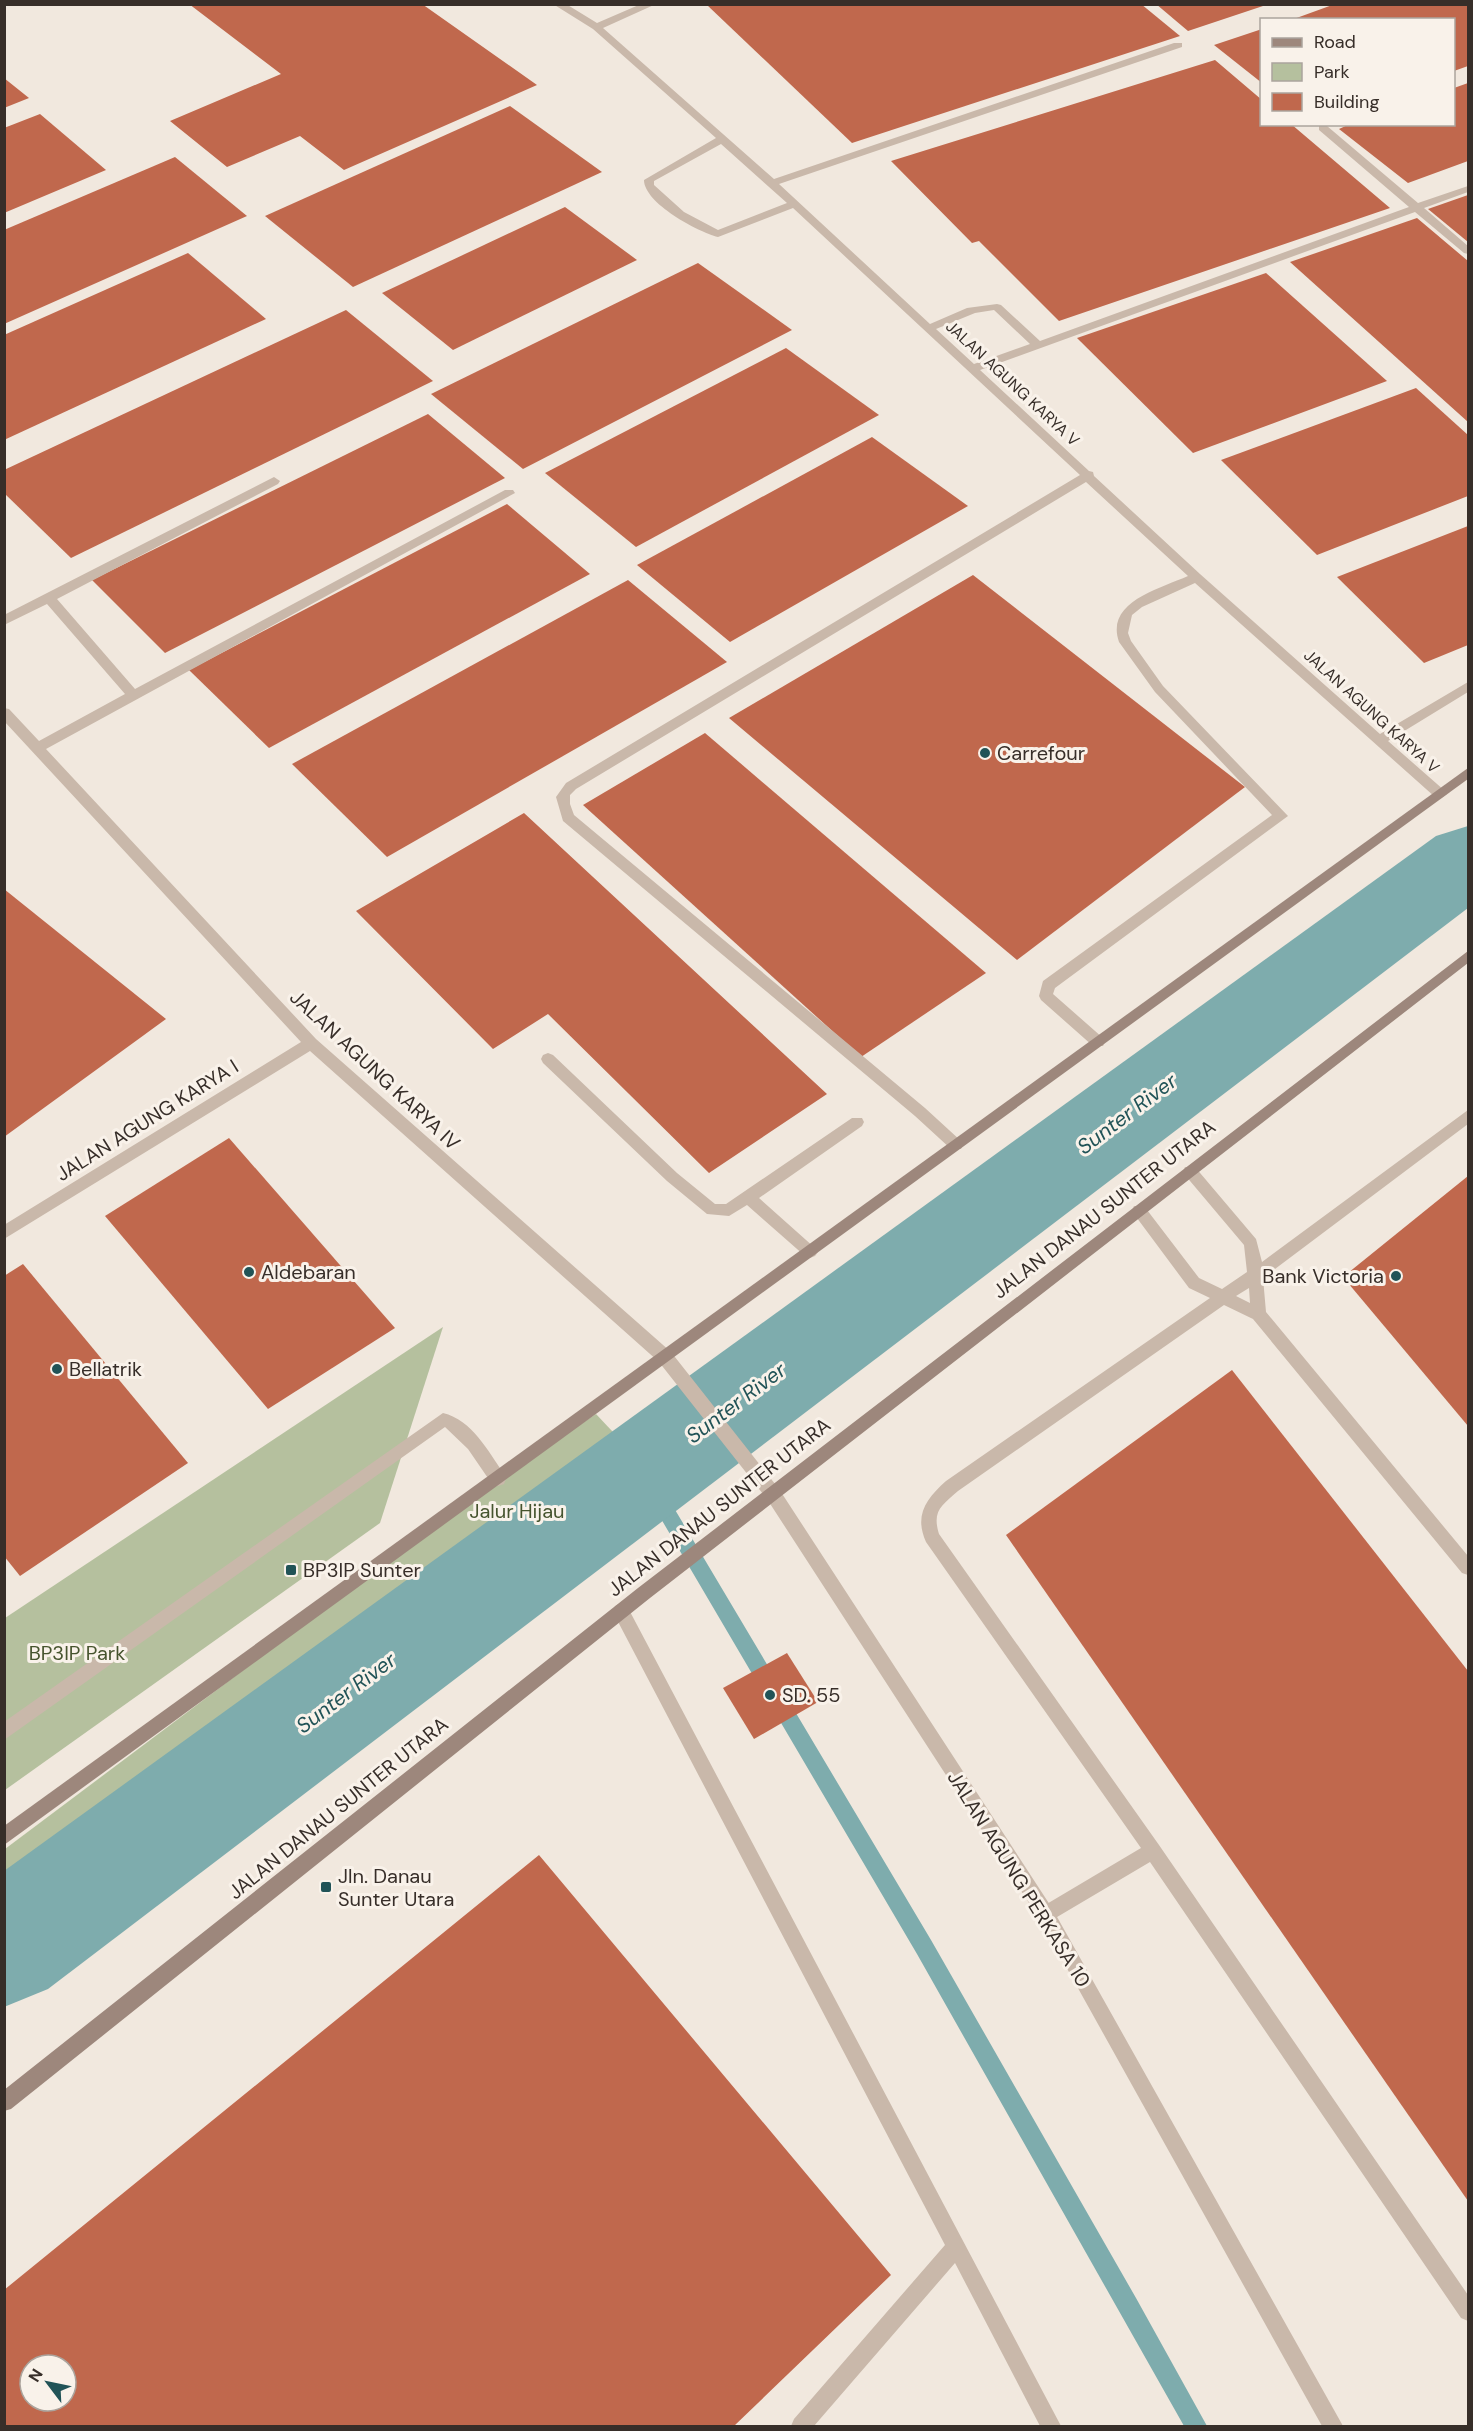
<svg xmlns="http://www.w3.org/2000/svg" width="1473" height="2431" font-family="'DM Sans',sans-serif">
<rect width="100%" height="100%" fill="#f1e8de"/>
<!-- green -->
<g fill="#b5c09e">
<polygon points="443,1327 380,1523 5,1790 5,1618"/>
<polygon points="596,1414 643,1464 5,1934 5,1849 498,1479"/>
</g>
<g fill="none" stroke-linecap="round" stroke-linejoin="round">
<!-- stream -->
<polygon fill="#7eacad" fill-rule="evenodd" points="643,1464 649,1466 931,1940 1136,2298 1207,2426 1184,2426 917,1954 637,1478 634,1472 637,1466"/>
<!-- river -->
<polygon fill="#7eacad" fill-rule="evenodd" points="1468,826 1468,908 48,1989 4,2007 4,1871 1436,836"/>
</g>
<!-- building -->
<g fill="#c0684d" fill-rule="evenodd">
<polygon points="189,4 422,4 537,85 344,170 300,136 227,167 170,121 281,74"/>
<polygon points="710,4 1141,4 1180,36 852,143 707,5"/>
<polygon points="1156,4 1266,4 1266,5 1188,31"/>
<polygon points="1335,4 1468,4 1468,66 1454,71 1454,20 1291,20"/>
<polygon points="1262,29 1262,83 1214,45"/>
<polygon points="1215,60 1262,100 1262,124 1291,124 1390,208 1059,321 979,241 972,243 891,161"/>
<polygon points="4,78 29,98 4,108"/>
<polygon points="1468,83 1468,161 1408,183 1339,129 1350,124 1454,124 1454,88"/>
<polygon points="510,106 602,172 353,287 265,216"/>
<polygon points="40,114 106,170 4,213 4,128"/>
<polygon points="175,157 247,216 4,324 4,230"/>
<polygon points="1468,195 1468,242 1428,209"/>
<polygon points="565,207 637,260 453,350 382,293"/>
<polygon points="1417,218 1468,261 1468,422 1290,262"/>
<polygon points="188,253 266,319 4,440 4,335"/>
<polygon points="698,263 792,330 523,469 431,394"/>
<polygon points="1266,273 1387,381 1193,453 1077,338"/>
<polygon points="346,310 433,381 71,558 4,493 4,470"/>
<polygon points="786,348 879,415 636,547 545,473"/>
<polygon points="1416,388 1468,435 1468,496 1317,555 1221,460"/>
<polygon points="428,414 505,478 165,653 92,580"/>
<polygon points="872,437 968,506 730,642 637,565"/>
<polygon points="507,504 590,574 269,748 189,670"/>
<polygon points="1468,526 1468,645 1424,663 1337,577"/>
<polygon points="973,575 1245,787 1017,960 729,718"/>
<polygon points="628,580 727,662 387,857 292,764"/>
<polygon points="705,733 986,973 861,1057 583,805"/>
<polygon points="524,813 827,1094 709,1173 548,1014 493,1049 356,911"/>
<polygon points="4,889 166,1019 4,1137"/>
<polygon points="229,1138 395,1328 268,1409 105,1216"/>
<polygon points="1468,1176 1468,1426 1343,1277"/>
<polygon points="23,1264 188,1463 20,1576 4,1556 4,1276"/>
<polygon points="1232,1370 1468,1671 1468,2201 1006,1535"/>
<polygon points="787,1653 818,1702 754,1739 723,1688"/>
<path d="M539,1855L891,2275L734,2426H4V2290ZM30,2365H66V2401H30Z"/>
</g>
<g fill="none" stroke-linecap="round" stroke-linejoin="round">
<!-- service -->
<g fill="#c9b8aa" fill-rule="evenodd">
<path d="M553,4H566L597,23L641,4H656L603,28L774,179L1174,43H1182V47L779,184L930,324L967,308L997,304L1001,305L1040,341L1409,207L1319,130V126H1327L1418,203L1468,186V192L1424,208L1468,246V254L1464,253L1415,212L980,370L1089,471L1093,472L1094,476L1200,574L1380,734L1468,682V692L1388,741L1445,791L1447,794L1440,799L1435,797L1195,583L1142,607L1132,615L1128,633L1131,641L1163,686L1288,816L1055,988L1053,994L1103,1038L1105,1042L1103,1046H1093L1041,1000L1039,996L1043,981L1272,815L1155,692L1119,642C1105,602 1159,589 1188,576L1086,482L576,789L570,795V804L574,815L925,1108L961,1141L963,1145L961,1149H951L915,1116L563,821L556,797L566,783L1080,475L793,208L718,237C698,232 644,203 644,180L716,138L593,29ZM721,144L787,203L718,230L684,212L654,185V181ZM994,310L1030,344L974,364L936,329L975,313Z"/>
<polygon points="274,477 280,481 278,484 57,599 135,689 505,490 513,490 515,493 46,749 316,1039 671,1352 673,1357 671,1362 665,1364 659,1362 310,1051 4,1239 4,1225 301,1042 4,721 4,708 9,709 39,741 125,694 47,604 4,625 4,615"/>
<polygon points="548,1053 553,1055 677,1173 715,1204 726,1204 852,1118 862,1118 864,1122 862,1126 759,1198 815,1248 818,1252 815,1256 810,1258 805,1256 747,1205 729,1216 707,1214 667,1181 543,1063 541,1059 543,1055"/>
<path d="M1468,1110V1124L1263,1278L1266,1312L1468,1556V1575L1462,1573L1253,1319L1224,1305L958,1491C941,1506 932,1511 939,1534L1159,1845L1468,2295V2321L1461,2318L1150,1862L1052,1920L1046,1923L1040,1920L1037,1914L1040,1908L1141,1848L926,1542C914,1515 926,1499 946,1481L1210,1298L1189,1288L1134,1214L1132,1210L1134,1206H1144L1199,1278L1222,1289L1247,1272L1244,1245L1185,1175L1183,1171L1185,1167H1195L1256,1239L1262,1262ZM1249,1288L1250,1303L1236,1296Z"/>
<path d="M443,1413C472,1420 488,1451 504,1474L506,1479L504,1484L498,1486L492,1484L468,1449L445,1427L4,1740V1722Z"/>
</g>
<!-- minor -->
<g fill="#c9b8aa" fill-rule="evenodd">
<polygon points="665,1350 671,1352 779,1489 1052,1908 1343,2426 1322,2426 1040,1920 767,1499 659,1362 657,1357 659,1352"/>
<polygon points="621,1603 627,1606 1061,2426 1040,2426 955,2263 814,2426 791,2426 794,2419 945,2245 615,1616 613,1611 615,1606"/>
</g>
<!-- secondary -->
<g fill="#9d877c" fill-rule="evenodd">
<polygon points="1468,768 1468,779 4,1845 4,1826"/>
<polygon points="1468,951 1468,963 650,1598 11,2109 4,2111 4,2090 638,1588"/>
</g>
</g>
<!-- markers -->
<g fill="#215357" stroke="#f9f2ea" stroke-width="2">
<circle cx="985" cy="753" r="6"/>
<circle cx="249" cy="1272" r="6"/>
<circle cx="1396" cy="1276" r="6"/>
<circle cx="57" cy="1369" r="6"/>
<rect x="285" y="1564" width="12" height="12" rx="3"/>
<circle cx="770" cy="1695" r="6"/>
<rect x="320" y="1881" width="12" height="12" rx="3"/>
</g>
<g text-anchor="middle" stroke-width="6" stroke-linejoin="round" paint-order="stroke">
<!-- far-street labels -->
<g font-size="16" fill="#372e29" stroke="#f9f2ea">
<text transform="translate(1013 383) rotate(43)" y="6">JALAN AGUNG KARYA V</text>
<text transform="translate(1372 711) rotate(42)" y="6">JALAN AGUNG KARYA V</text>
</g>
<!-- poi labels -->
<g font-size="20" fill="#372e29" stroke="#f9f2ea" text-anchor="start">
<text x="997" y="760">Carrefour</text>
<text x="261" y="1279">Aldebaran</text>
<text x="1384" y="1283" text-anchor="end">Bank Victoria</text>
<text x="69" y="1376">Bellatrik</text>
<text x="303" y="1577">BP3IP Sunter</text>
<text x="782" y="1702">SD. 55</text>
<text x="338" y="1883">Jln. Danau<tspan x="338" dy="23">Sunter Utara</tspan></text>
</g>
<!-- street labels -->
<g font-size="20" fill="#372e29" stroke="#f9f2ea">
<text transform="translate(375 1070) rotate(43)" y="7">JALAN AGUNG KARYA IV</text>
<text transform="translate(147 1120) rotate(-32)" y="7">JALAN AGUNG KARYA I</text>
<text transform="translate(1104 1209) rotate(-38)" y="7">JALAN DANAU SUNTER UTARA</text>
<text transform="translate(719 1507) rotate(-38)" y="7">JALAN DANAU SUNTER UTARA</text>
<text transform="translate(338 1808) rotate(-39)" y="7">JALAN DANAU SUNTER UTARA</text>
<text transform="translate(1019 1879) rotate(58)" y="7">JALAN AGUNG PERKASA 10</text>
</g>
<!-- park labels -->
<g font-size="20" fill="#46542e" stroke="#f9f2ea">
<text x="517" y="1518">Jalur Hijau</text>
<text x="77" y="1660">BP3IP Park</text>
</g>
<!-- water labels -->
<g font-size="21" font-style="italic" fill="#215357" stroke="#f9f2ea">
<text transform="translate(1127 1114) rotate(-37)" y="7">Sunter River</text>
<text transform="translate(736 1403) rotate(-37)" y="7">Sunter River</text>
<text transform="translate(346 1693) rotate(-37)" y="7">Sunter River</text>
</g>
</g>
<!-- border -->
<rect width="1473" height="2431" fill="none" stroke="#372e29" stroke-width="12"/>
<!-- legend -->
<rect x="1260" y="18" width="195" height="108" fill="#f9f2ea" stroke="#aba49d" stroke-width="1.5"/>
<rect x="1272" y="38" width="30" height="9" fill="#9d877c" stroke="#aba49d" stroke-width="1.5"/>
<text x="1314" y="48" font-size="18" fill="#372e29">Road</text>
<rect x="1272" y="63" width="30" height="18" fill="#b5c09e" stroke="#aba49d" stroke-width="1.5"/>
<text x="1314" y="78" font-size="18" fill="#372e29">Park</text>
<rect x="1272" y="93" width="30" height="18" fill="#c0684d" stroke="#aba49d" stroke-width="1.5"/>
<text x="1314" y="108" font-size="18" fill="#372e29">Building</text>
<!-- north arrow -->
<g transform="translate(48 2383) rotate(302)"><circle r="28" fill="#f9f2ea" stroke="#aba49d" stroke-width="1.5"/>
<path d="M0-4.5L10 22L0 15L-10 22Z" fill="#215357"/>
<text y="-9" font-size="16" font-weight="bold" text-anchor="middle" fill="#372e29">N</text>
</g>
</svg>
